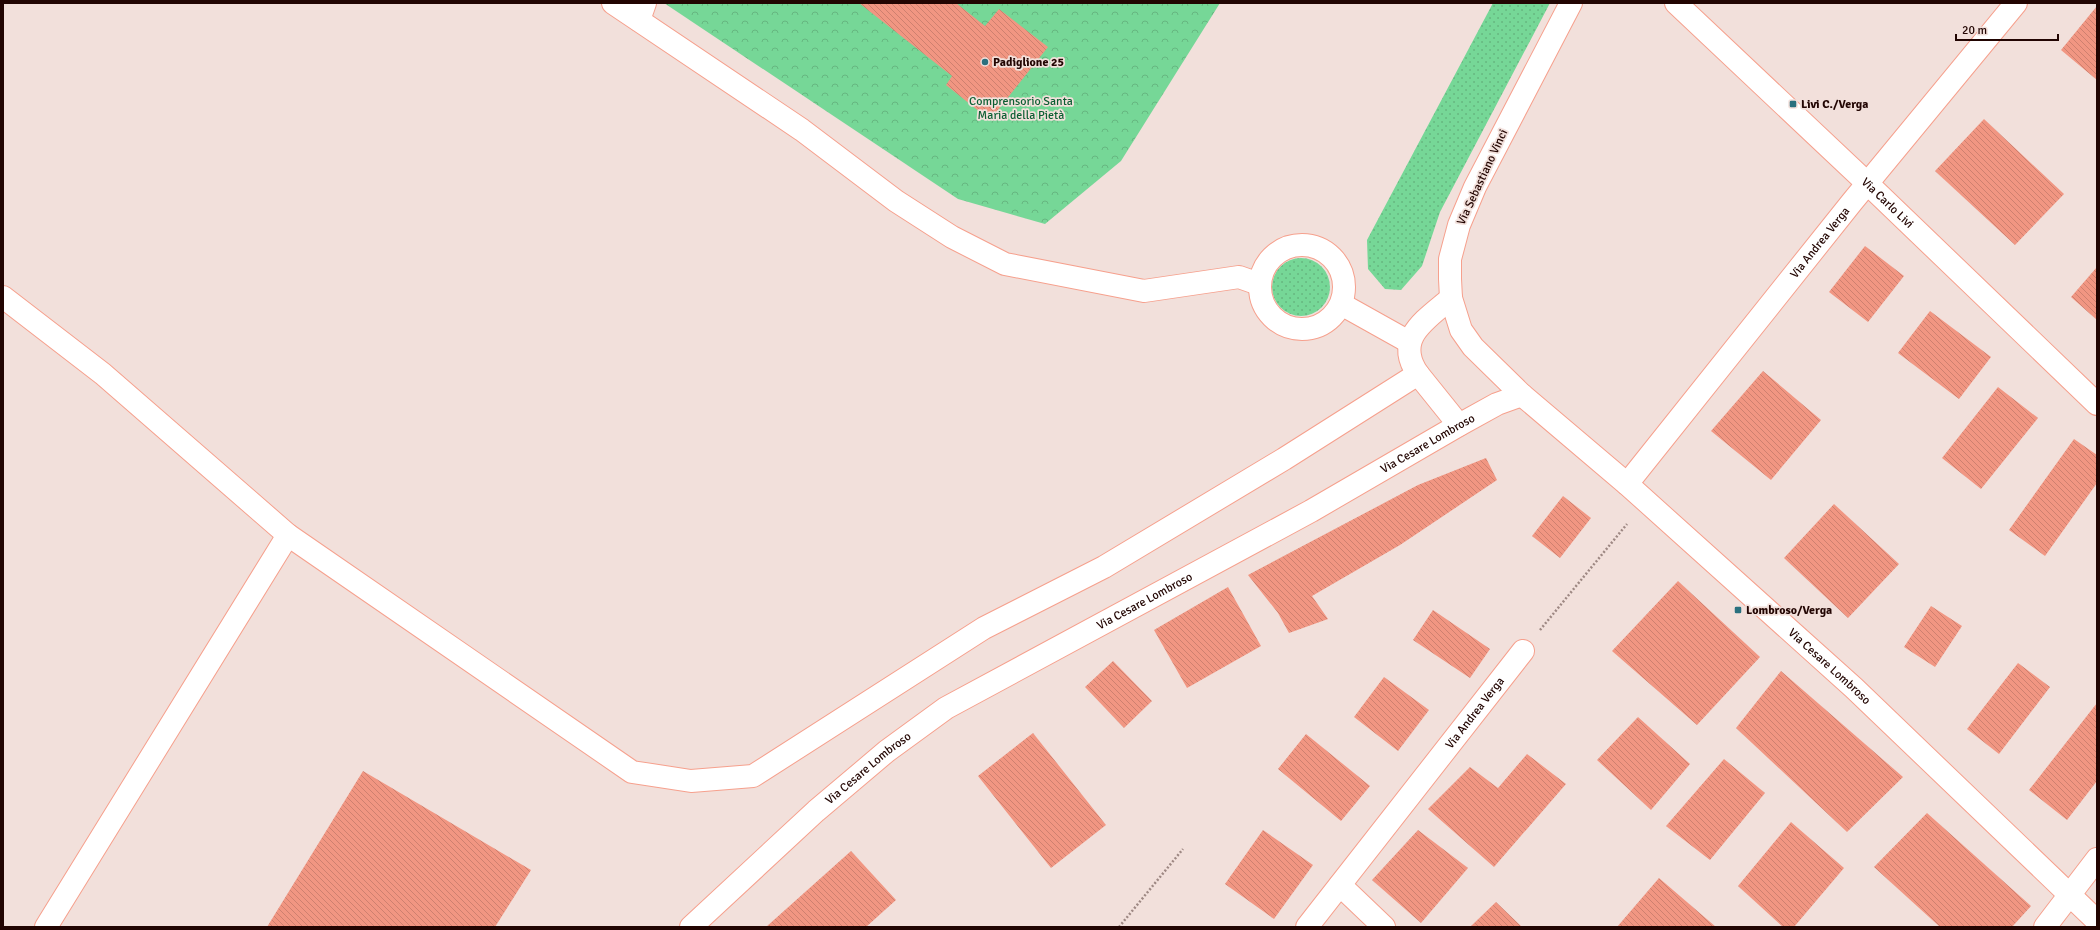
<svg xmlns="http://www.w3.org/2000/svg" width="2100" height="930" font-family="Signika,sans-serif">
<defs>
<pattern id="grass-dots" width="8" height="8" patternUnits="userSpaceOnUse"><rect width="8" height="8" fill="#76d797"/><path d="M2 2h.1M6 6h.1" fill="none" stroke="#66b780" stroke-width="1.8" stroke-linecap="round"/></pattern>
<pattern id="forest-crowns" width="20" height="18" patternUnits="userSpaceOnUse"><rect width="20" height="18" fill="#76d797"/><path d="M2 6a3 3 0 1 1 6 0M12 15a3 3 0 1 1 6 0" fill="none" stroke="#66b780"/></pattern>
<pattern id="building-back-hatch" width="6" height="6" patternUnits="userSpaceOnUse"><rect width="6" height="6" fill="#f19682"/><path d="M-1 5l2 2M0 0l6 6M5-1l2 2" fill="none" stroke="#ce806f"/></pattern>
</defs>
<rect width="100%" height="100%" fill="#f2e0db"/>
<!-- grass -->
<g fill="url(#grass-dots)">
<polygon points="1493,3 1550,3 1440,212 1422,266 1401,290 1385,289 1368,269 1367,240"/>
<circle cx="1301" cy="287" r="29"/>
</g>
<!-- forest -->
<polygon fill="url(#forest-crowns)" points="664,3 1220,3 1121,161 1045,224 958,199"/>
<!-- building -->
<g fill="url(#building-back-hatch)">
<polygon points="859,3 956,3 985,26 999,9 1048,47 990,120 946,85 952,76"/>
<polygon points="2097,6 2097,80 2061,50"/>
<polygon points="1984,119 2064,194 2015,245 1935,171"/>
<polygon points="1865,246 1904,276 1868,322 1829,292"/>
<polygon points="2097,267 2097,320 2071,297"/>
<polygon points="1930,311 1991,357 1959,399 1898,353"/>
<polygon points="1763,371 1821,420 1771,480 1711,431"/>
<polygon points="1998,387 2038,418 1981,489 1942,458"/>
<polygon points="2074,439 2097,455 2097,483 2045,556 2009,530"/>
<polygon points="1486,458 1497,480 1400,545 1312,596 1328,619 1289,633 1278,613 1248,575 1418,485"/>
<polygon points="1563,496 1591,518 1560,558 1532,536"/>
<polygon points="1834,504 1899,564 1848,618 1784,558"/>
<polygon points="1678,581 1760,657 1697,725 1612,651"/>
<polygon points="1228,587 1261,646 1187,688 1154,630"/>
<polygon points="1931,606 1962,626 1935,667 1904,647"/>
<polygon points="1433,610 1490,649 1470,678 1413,640"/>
<polygon points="1113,661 1152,701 1124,728 1085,687"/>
<polygon points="2018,663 2050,687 1999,754 1967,729"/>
<polygon points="1781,671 1903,777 1847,832 1736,728"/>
<polygon points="1384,677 1429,710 1398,751 1354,717"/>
<polygon points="2097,703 2097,781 2067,820 2029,790"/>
<polygon points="1638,717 1690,764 1651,810 1597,760"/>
<polygon points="1033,733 1106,825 1051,868 978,776"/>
<polygon points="1306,734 1370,786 1341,821 1278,769"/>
<polygon points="1527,754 1566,784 1494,867 1428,809 1470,767 1498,788"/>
<polygon points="1724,759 1765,793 1710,860 1666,826"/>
<polygon points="363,771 531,870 495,927 267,927"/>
<polygon points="1927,813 2031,906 2012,927 1940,927 1874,867"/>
<polygon points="1791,822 1844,868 1794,927 1783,927 1738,886"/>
<polygon points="1263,830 1313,865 1274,919 1225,884"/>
<polygon points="1418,830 1468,868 1421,923 1372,880"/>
<polygon points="851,851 896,900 866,927 766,927"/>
<polygon points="1659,878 1716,927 1617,927"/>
<polygon points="1496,902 1522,927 1470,927"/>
</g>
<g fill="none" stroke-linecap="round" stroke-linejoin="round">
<!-- minor casing -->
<g stroke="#f6a08d" stroke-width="24">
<g id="minor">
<polyline points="613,3 802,130 896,201 952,237 1005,264 1144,291 1239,277 1259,284"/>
<path id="s1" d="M1571,3L1475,187L1459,225L1450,259V279L1451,298L1461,330L1473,347L1522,395L1627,484L1854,688L2097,921"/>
<path id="s2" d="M1676,3L1868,184L2097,404"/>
<polyline points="639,20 645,3"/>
<circle cx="1302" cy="287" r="42"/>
<polyline points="3,297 103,374 288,535 632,772 691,781 753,776 984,628 1104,567 1284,459 1418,374"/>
<path d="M1451,298C1427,319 1393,338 1418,374L1459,425"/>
<polyline points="1341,304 1409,342"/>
<path id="s3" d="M1627,484L1852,202L2016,3"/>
<polyline points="1340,885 1384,927"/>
<polyline points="46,927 288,535"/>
<path id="s4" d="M691,927L816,811L887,751L946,708L1311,511L1459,425L1497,404L1522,395"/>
<path id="s5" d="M1307,927L1523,651"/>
<polyline points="2045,927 2097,859"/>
</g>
</g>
<!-- path -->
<g stroke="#9e8883" stroke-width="2.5" stroke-dasharray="2 2" stroke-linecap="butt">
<polyline points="1540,630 1627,524"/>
<polyline points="1119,927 1183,849"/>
</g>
<!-- minor -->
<use href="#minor" stroke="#fff" stroke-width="22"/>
</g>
<!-- markers -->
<g fill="#2a707e" stroke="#f2e0db" stroke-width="1.5">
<circle cx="985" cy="62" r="4"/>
<rect x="1789" y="100" width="8" height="8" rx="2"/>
<rect x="1734" y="606" width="8" height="8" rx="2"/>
</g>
<g text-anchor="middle" stroke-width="3.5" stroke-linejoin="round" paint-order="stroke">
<!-- poi labels -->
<g font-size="12" font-weight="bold" fill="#220502" stroke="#f2e0db" text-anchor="start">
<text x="993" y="66">Padiglione 25</text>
<text x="1801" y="108">Livi C./Verga</text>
<text x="1746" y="614">Lombroso/Verga</text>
</g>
<!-- park labels -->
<g font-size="12" fill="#0c5f33" stroke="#f2e0db">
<text x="1021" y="105">Comprensorio Santa<tspan x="1021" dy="14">Maria della Pietà</tspan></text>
</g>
<!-- street labels -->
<g font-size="12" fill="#220502" stroke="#f2e0db">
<text transform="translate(1482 177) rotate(-65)" y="4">Via Sebastiano Vinci</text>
<text dy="4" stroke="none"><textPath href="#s2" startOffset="291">Via Carlo Livi</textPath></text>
<text dy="4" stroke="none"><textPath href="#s3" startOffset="309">Via Andrea Verga</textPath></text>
<text dy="4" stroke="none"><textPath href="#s4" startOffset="886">Via Cesare Lombroso</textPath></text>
<text dy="4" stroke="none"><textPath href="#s4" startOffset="562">Via Cesare Lombroso</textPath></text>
<text dy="4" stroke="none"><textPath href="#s1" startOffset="856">Via Cesare Lombroso</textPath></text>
<text dy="4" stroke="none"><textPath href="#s5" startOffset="272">Via Andrea Verga</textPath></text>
<text dy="4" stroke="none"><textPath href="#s4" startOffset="238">Via Cesare Lombroso</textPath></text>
</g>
</g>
<!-- border -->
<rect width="2100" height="930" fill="none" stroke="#220502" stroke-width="8"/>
<!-- scale -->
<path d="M1956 34v6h102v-6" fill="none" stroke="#220502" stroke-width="2"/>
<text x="1962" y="34" font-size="12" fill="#220502" stroke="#f2e0db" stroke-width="3" paint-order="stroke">20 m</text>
</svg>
